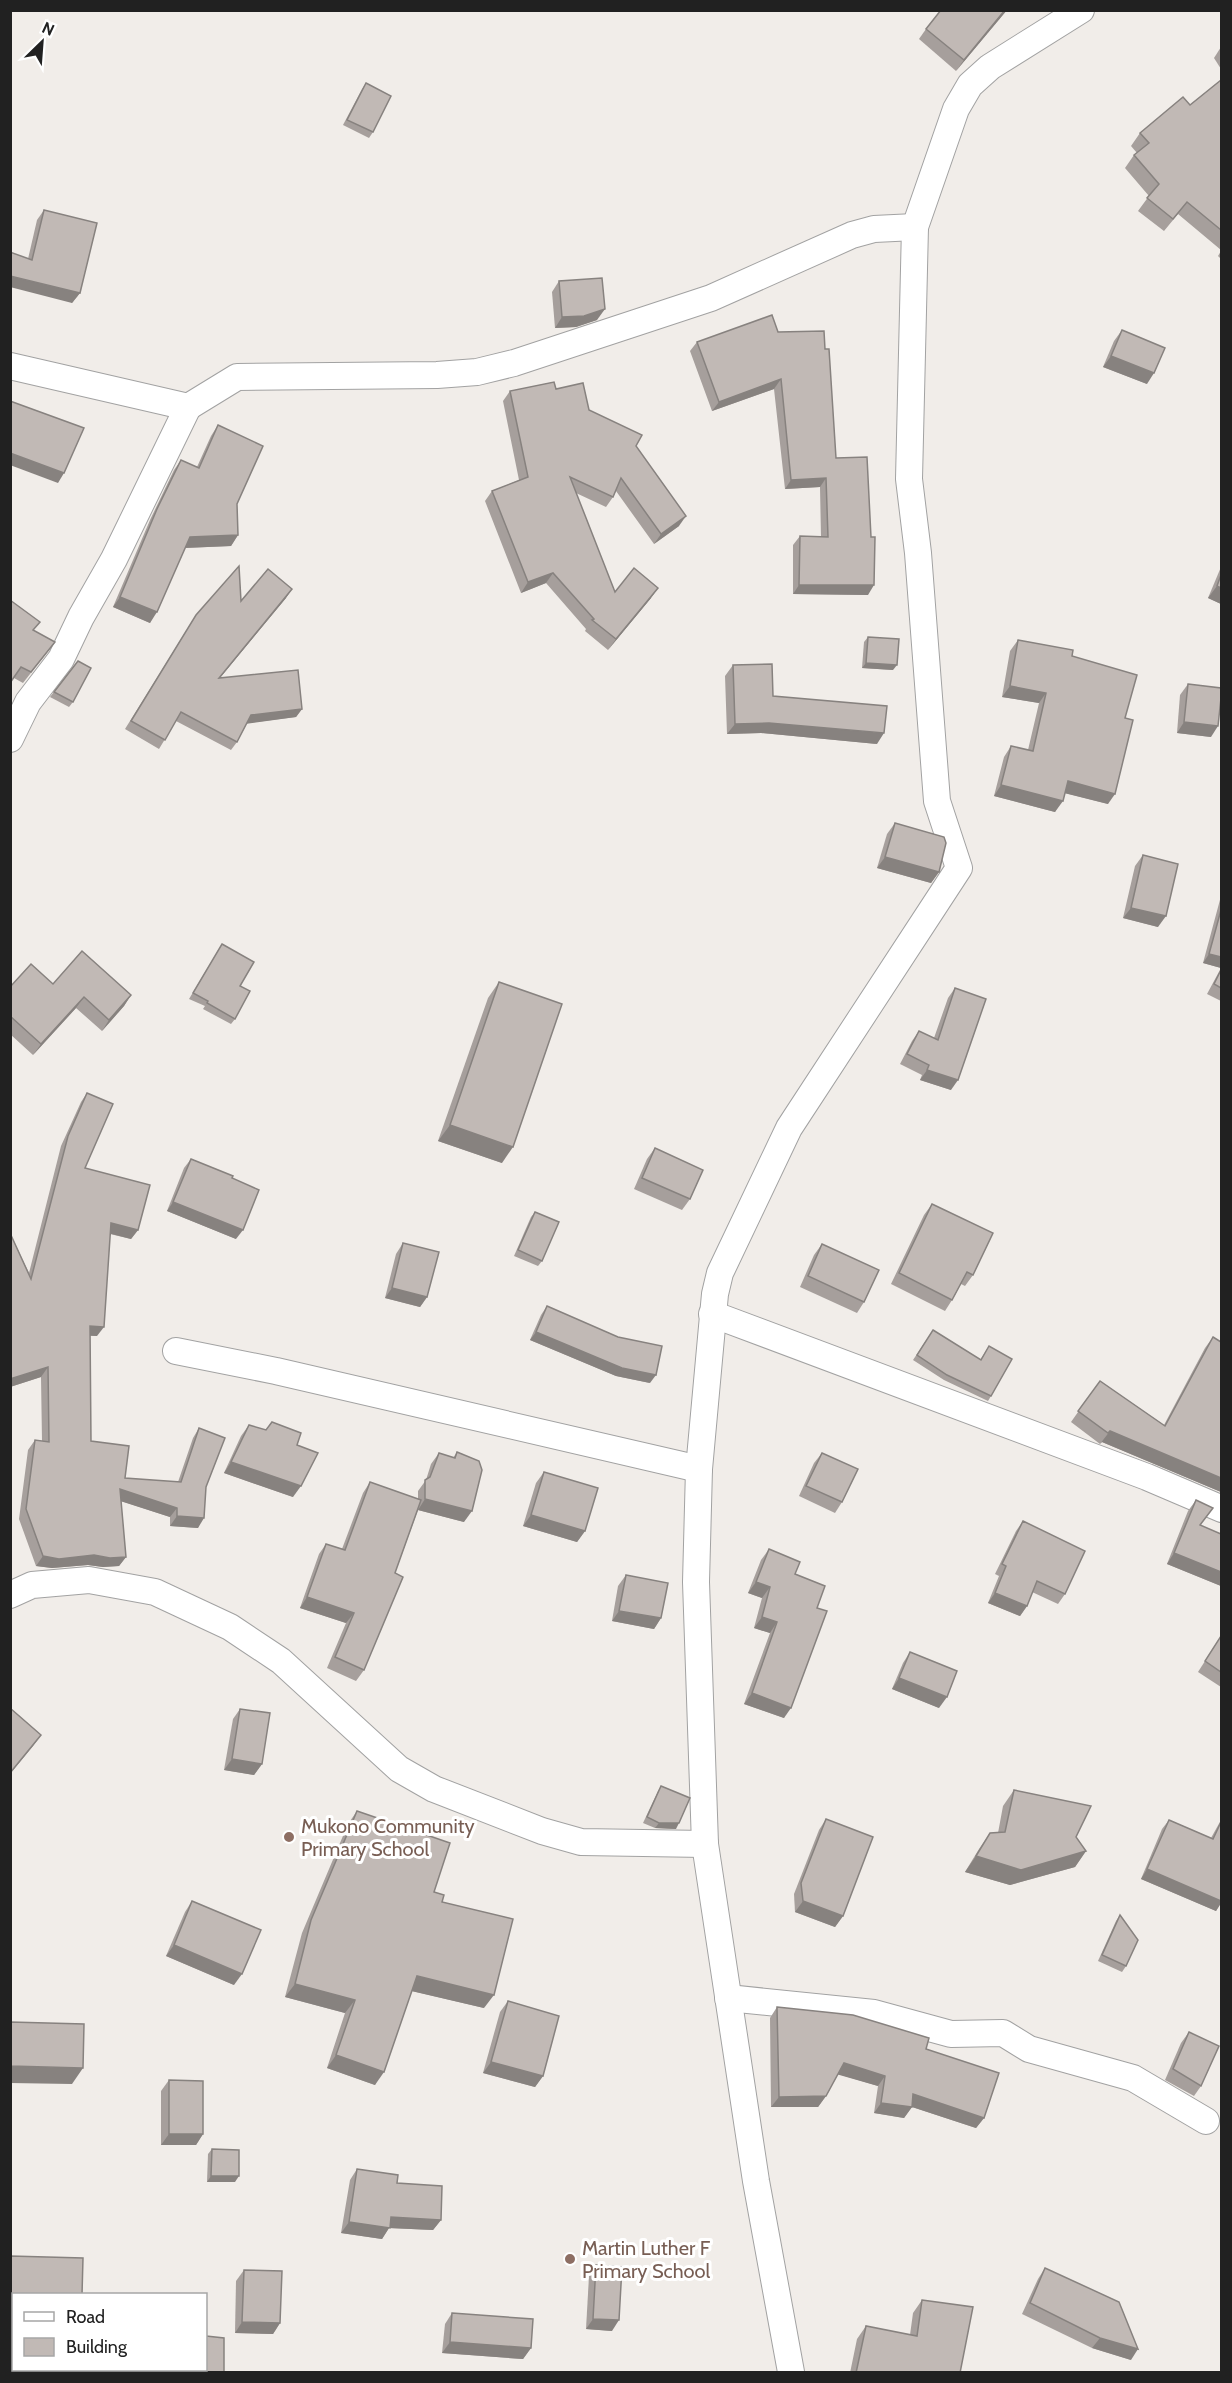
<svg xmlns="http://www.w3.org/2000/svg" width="1232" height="2383" font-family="Cabin,sans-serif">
<rect width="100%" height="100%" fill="#f1ede9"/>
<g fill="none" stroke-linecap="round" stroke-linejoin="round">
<!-- minor casing -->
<g stroke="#a2a2a2" stroke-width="28">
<g id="minor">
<polyline points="10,366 188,407 237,377 437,375 477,372 514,363 711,298 852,235 874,229 915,227"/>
<polyline points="10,739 28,702 61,659 81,617 114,559 188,407"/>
<polyline points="712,1314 1147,1477 1222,1509"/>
<polyline points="176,1351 276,1371 699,1469"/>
<polyline points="10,1595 32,1585 89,1580 155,1592 230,1627 281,1661 399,1769 434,1789 542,1831 581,1842 705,1844"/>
<polyline points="728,1998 874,2013 951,2034 1003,2033 1029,2049 1133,2078 1206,2121"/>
<polyline points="791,2372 756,2181 705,1844 696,1582 699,1469 715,1294 720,1273 789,1128 959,868 937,801 918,553 909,479 915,227 956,109 970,85 990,67 1081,10"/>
</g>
</g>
<!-- minor -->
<use href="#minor" stroke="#fff" stroke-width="26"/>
</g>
<!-- wall -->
<g fill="#a69f9c">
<polygon points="1007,10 956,71 919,39 926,29"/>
<polygon points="1221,47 1221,69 1214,58"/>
<polygon points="1221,80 1221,250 1178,214 1164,231 1138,211 1149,196 1125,168 1134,155 1137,153 1131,146 1140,133 1190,105"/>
<polygon points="366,83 373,132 369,138 343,125 362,89"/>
<polygon points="44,210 80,293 72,303 28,259 37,220"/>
<polygon points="1221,251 1221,259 1218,256"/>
<polygon points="559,281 597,320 576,327 555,328 552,292"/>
<polygon points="1122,330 1147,384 1103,367 1114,341"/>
<polygon points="778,332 825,349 836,458 868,595 793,594 793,545 800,536 821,537 820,487 785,489 774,389 712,411 690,351 697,342"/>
<polygon points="556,389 589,410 636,446 679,526 654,544 616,491 613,497 606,507 576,493 615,592 651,598 608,650 585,631 586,629 546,583 521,593 485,501 492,491 519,480 503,401 510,391"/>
<polygon points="218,425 237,504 238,535 231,546 185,548 150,623 113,607 150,520 174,470 181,460 197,467 211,436"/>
<polygon points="1221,567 1221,604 1208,598"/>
<polygon points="286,598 220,678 302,709 296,717 247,723 237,742 231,750 176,721 159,749 125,729 196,615 241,601"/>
<polygon points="34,631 55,642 23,683 14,678"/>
<polygon points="868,637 893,670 862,668 864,642"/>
<polygon points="1018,640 1072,656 1125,718 1108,804 1065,793 1055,812 994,796 1004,757 1011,746 1028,750 1039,703 1002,697 1010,651"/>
<polygon points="78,661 73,702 69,707 50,697"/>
<polygon points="733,665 773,696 877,744 761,733 727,734 725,676"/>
<polygon points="1188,684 1211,737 1177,733 1180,695"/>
<polygon points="895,823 939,872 931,883 877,868 887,834"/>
<polygon points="1143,855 1158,927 1123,918 1135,866"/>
<polygon points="1221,896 1221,1001 1207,994 1221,968 1203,963"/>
<polygon points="222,944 235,1019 231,1024 203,1009 205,1006 189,999"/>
<polygon points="499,982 502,1163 438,1141 488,998"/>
<polygon points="53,984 131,995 124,1006 102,1031 76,1008 33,1055 10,1034 10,987"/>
<polygon points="955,988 951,1090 920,1080 922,1075 900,1064 912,1041 919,1031 934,1038 948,998"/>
<polygon points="87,1093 85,1168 138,1230 131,1239 110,1234 97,1336 90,1336 91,1441 125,1478 178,1482 193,1438 199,1428 206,1487 198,1528 170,1526 170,1517 121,1501 126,1557 119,1566 103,1567 88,1565 52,1568 36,1566 19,1519 28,1450 35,1440 42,1441 41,1377 10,1387 10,1233 29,1273 61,1146 81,1102"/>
<polygon points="655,1148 690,1199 682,1210 634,1189 647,1159"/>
<polygon points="191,1159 232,1178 236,1239 167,1211 184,1168"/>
<polygon points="932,1204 973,1275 965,1286 961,1284 952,1300 945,1311 891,1284 924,1215"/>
<polygon points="535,1212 542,1261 538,1266 514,1256 531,1217"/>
<polygon points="403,1243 427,1297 420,1307 385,1298 396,1254"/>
<polygon points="822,1244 864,1302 857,1313 800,1287 814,1255"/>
<polygon points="547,1306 650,1383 616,1376 530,1340 541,1315"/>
<polygon points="933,1330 980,1360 989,1346 991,1396 988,1401 944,1380 913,1360"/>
<polygon points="1213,1337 1221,1342 1221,1492 1102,1442 1100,1444 1071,1422 1100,1381 1164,1425 1205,1348"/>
<polygon points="249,1425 297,1445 293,1497 224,1473 241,1436"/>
<polygon points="457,1452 464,1522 418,1510 395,1573 364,1670 356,1681 327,1668 346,1623 300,1608 319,1554 326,1544 342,1549 363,1493 370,1482 418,1499 418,1491 426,1480 431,1464 439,1453 453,1458"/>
<polygon points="822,1453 842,1502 835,1513 799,1496 814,1463"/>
<polygon points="544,1472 585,1531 577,1542 523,1526 536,1483"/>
<polygon points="1196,1500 1201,1526 1221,1534 1221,1586 1167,1564 1188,1511"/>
<polygon points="1023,1521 1065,1594 1058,1604 1032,1592 1027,1606 1020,1616 988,1603 999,1576 995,1574 1016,1531"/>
<polygon points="769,1549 795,1574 817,1608 784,1718 744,1704 770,1633 754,1628 762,1598 748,1593 761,1560"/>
<polygon points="626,1575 661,1618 654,1629 612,1621 618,1586"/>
<polygon points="1221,1636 1221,1687 1198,1672"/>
<polygon points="910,1652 939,1708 892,1689 903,1663"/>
<polygon points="240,1709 262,1764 254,1775 224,1770 233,1719"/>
<polygon points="661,1786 676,1829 655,1828 643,1823 658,1791"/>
<polygon points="1014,1790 1076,1837 1086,1851 1075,1867 1010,1885 965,1872 979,1849 990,1833 998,1833 1003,1806"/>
<polygon points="357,1811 442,1902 484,2008 412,1991 375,2085 327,2068 345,2013 285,1997 302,1933 348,1824"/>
<polygon points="826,1819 843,1916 835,1927 795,1912 794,1894 819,1830"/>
<polygon points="1169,1820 1211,1838 1221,1820 1221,1903 1216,1911 1141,1879 1162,1829"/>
<polygon points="192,1901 234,1985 166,1956 185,1912"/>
<polygon points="1120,1915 1126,1966 1122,1972 1098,1961 1116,1921"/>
<polygon points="508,2001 543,2076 535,2087 483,2073 500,2012"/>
<polygon points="777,2007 926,2049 984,2118 976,2128 912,2107 904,2118 874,2113 878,2086 838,2074 826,2096 818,2107 771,2107 770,2018"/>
<polygon points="1189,2032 1201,2086 1194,2096 1165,2080 1181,2043"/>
<polygon points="169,2080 203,2134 196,2145 161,2145 161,2091"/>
<polygon points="212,2149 235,2182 207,2182 208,2154"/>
<polygon points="357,2169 397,2183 441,2220 433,2230 389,2228 382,2239 341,2233 350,2180"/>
<polygon points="596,2265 612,2331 586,2329 589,2276"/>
<polygon points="1045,2268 1131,2360 1092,2348 1022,2314 1038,2279"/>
<polygon points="244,2270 280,2323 273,2334 235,2333 236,2281"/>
<polygon points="922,2300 960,2373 850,2373 857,2339 866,2326 910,2335 913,2313"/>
<polygon points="452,2313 531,2348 523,2359 442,2353 445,2324"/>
<polygon points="74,2370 206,2370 224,2373 74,2373"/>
</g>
<!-- shaded-wall -->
<g fill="#87827f">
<polygon points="1005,10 1007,10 956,71 964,60"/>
<polygon points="10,276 80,293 72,303 10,287"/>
<polygon points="605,309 597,320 576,327 555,328 562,317"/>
<polygon points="1111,356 1154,373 1147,384 1103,367"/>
<polygon points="781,379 774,389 712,411 719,402"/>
<polygon points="10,453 64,473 58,483 10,465"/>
<polygon points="826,478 820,487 785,489 791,480"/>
<polygon points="686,516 679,526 654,544 661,534"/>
<polygon points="238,535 231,546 183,548 190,537"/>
<polygon points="553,573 546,583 521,593 528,582"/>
<polygon points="799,585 874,585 868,595 793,594"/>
<polygon points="1217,586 1221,588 1221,604 1208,598"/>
<polygon points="658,588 651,598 608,650 616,639"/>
<polygon points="292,589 286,598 213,686 219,678"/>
<polygon points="120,597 157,612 150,623 113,607"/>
<polygon points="866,663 897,665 893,670 862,668"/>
<polygon points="1010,686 1046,693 1039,703 1002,697"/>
<polygon points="302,709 296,717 245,724 251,715"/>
<polygon points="1184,722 1218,726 1211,737 1177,733"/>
<polygon points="769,723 884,733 877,744 761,733 727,734 735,724"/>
<polygon points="1068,781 1115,794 1108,804 1060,792"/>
<polygon points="1001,785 1063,801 1055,812 994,796"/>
<polygon points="885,857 939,872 931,883 877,868"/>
<polygon points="1131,908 1166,916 1158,927 1123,918"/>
<polygon points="1209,954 1221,957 1221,968 1203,963"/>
<polygon points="131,995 124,1006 102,1031 109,1020"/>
<polygon points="84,997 76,1008 33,1055 41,1044"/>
<polygon points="927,1070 958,1080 951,1090 920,1080"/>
<polygon points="450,1125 513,1147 502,1163 438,1141"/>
<polygon points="173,1202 243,1230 236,1239 167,1211"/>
<polygon points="111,1223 138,1230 131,1239 104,1232"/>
<polygon points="392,1288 427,1297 420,1307 385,1298"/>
<polygon points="90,1326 104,1327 97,1336 83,1335"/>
<polygon points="536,1332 656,1375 650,1383 616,1376 530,1340"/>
<polygon points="48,1367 41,1377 10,1387 10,1379"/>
<polygon points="1110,1431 1221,1478 1221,1492 1102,1442 1100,1444"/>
<polygon points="231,1462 301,1486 293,1497 224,1473"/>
<polygon points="120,1489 177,1508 170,1517 114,1499"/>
<polygon points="425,1499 472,1511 464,1522 418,1510"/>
<polygon points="531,1515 585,1531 577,1542 523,1526"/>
<polygon points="177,1516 204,1518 198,1528 170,1526"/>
<polygon points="1174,1553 1221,1572 1221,1586 1167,1564"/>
<polygon points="94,1555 126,1557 119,1566 103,1567 88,1565 52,1568 36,1566 43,1556"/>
<polygon points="756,1582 770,1587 762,1598 748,1593"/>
<polygon points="995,1593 1027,1606 1020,1616 988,1603"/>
<polygon points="307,1597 354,1613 346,1623 300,1608"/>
<polygon points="619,1611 661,1618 654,1629 612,1621"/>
<polygon points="762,1617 777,1622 770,1633 754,1628"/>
<polygon points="899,1678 947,1697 939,1708 892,1689"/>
<polygon points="752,1693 791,1708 784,1718 744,1704"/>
<polygon points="41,1735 33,1746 10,1774 10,1773"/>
<polygon points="232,1759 262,1764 254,1775 224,1770"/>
<polygon points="659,1823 679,1823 676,1829 655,1828"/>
<polygon points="1086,1851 1075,1867 1010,1885 965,1872 976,1856"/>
<polygon points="1147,1869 1221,1901 1221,1903 1216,1911 1141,1879"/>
<polygon points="803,1901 843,1916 835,1927 795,1912"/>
<polygon points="174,1945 242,1974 234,1985 166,1956"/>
<polygon points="417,1976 494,1995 484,2008 407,1990"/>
<polygon points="295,1984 355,2000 345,2013 285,1997"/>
<polygon points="336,2055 384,2072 375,2085 327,2068"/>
<polygon points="491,2062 543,2076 535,2087 483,2073"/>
<polygon points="844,2063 885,2076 878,2086 836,2074"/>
<polygon points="10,2066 83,2068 72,2084 10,2083"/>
<polygon points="913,2094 984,2118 976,2128 906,2105"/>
<polygon points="826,2096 818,2107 771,2107 779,2097"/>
<polygon points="881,2103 912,2107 904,2118 874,2113"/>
<polygon points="169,2134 203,2134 196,2145 161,2145"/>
<polygon points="211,2176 239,2176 235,2182 207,2182"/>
<polygon points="391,2217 441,2220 433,2230 389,2228 382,2239 341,2233 349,2222"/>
<polygon points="593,2319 619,2320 612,2331 586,2329"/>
<polygon points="242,2322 280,2323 273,2334 235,2333"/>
<rect x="10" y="2334" width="4" height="16"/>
<polygon points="1100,2338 1138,2349 1131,2360 1092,2348"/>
<polygon points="450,2342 531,2348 523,2359 442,2353"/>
</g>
<!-- building -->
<g fill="#c1b9b5" stroke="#87827f" stroke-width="1.5">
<polygon points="941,10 1005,10 964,60 926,29"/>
<polygon points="1221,80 1221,230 1187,202 1173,219 1147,198 1159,184 1134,155 1149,143 1140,133 1183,97 1190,105"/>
<polygon points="366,83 391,96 373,132 347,120"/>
<polygon points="44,210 97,223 80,293 10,276 10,252 32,260"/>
<polygon points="602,278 605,309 584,316 562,317 559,281"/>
<polygon points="772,315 778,332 824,331 825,349 829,349 836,458 867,457 871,537 875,537 874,585 799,585 800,536 828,537 826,478 791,480 781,379 719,402 697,342"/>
<polygon points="1122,330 1165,348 1154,373 1111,356"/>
<polygon points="554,382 556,389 583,383 589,410 642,435 636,446 686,516 661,534 621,478 613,497 570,477 615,592 634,568 658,588 616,639 592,620 594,619 553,573 528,582 492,491 528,477 510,391"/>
<polygon points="10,401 84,428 64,473 10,453"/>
<polygon points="218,425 263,446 237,504 238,535 190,537 157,612 120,597 157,509 181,460 199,468"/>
<polygon points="239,566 241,601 268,569 292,589 219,678 298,670 302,709 251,715 237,742 181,712 165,740 131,721 196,615"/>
<polygon points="1221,575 1221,588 1217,586"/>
<polygon points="10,600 40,622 33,630 55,642 31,672 21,667 10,683"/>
<polygon points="868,637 899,639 897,665 866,663"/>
<polygon points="1018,640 1073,650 1072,656 1137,675 1125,718 1133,720 1115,794 1068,781 1063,801 1001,785 1011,746 1033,751 1046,693 1010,686"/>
<polygon points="78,661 91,668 73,702 54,692"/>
<polygon points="772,664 773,696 887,706 884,733 769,723 735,724 733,665"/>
<polygon points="1188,684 1221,688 1221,698 1218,726 1184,722"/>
<polygon points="895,823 944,837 946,843 939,872 885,857"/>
<polygon points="1143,855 1178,864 1166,916 1131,908"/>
<polygon points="1221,910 1221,957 1209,954"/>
<polygon points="222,944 254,962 240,986 250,991 235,1019 207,1003 208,1001 193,993"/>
<polygon points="82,951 131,995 109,1020 84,997 41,1044 10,1016 10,987 31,964 53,984"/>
<polygon points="1221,970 1221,988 1214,984"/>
<polygon points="499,982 562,1004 513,1147 450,1125"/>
<polygon points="955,988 986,999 958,1080 927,1070 929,1065 907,1054 919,1031 938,1040"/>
<polygon points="87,1093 113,1104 85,1168 150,1185 138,1230 111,1223 104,1327 90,1326 91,1441 129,1446 125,1478 181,1482 199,1428 225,1438 206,1487 204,1518 177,1516 177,1508 120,1489 126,1557 110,1558 94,1555 59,1559 43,1556 26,1509 35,1440 49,1442 48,1367 10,1379 10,1233 31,1279 68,1136"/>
<polygon points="655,1148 703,1170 690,1199 642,1178"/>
<polygon points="191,1159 233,1176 232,1178 259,1190 243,1230 173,1202"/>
<polygon points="932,1204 993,1233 973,1275 967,1272 952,1300 899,1273"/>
<polygon points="535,1212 559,1222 542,1261 518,1250"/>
<polygon points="403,1243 439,1252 427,1297 392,1288"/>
<polygon points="822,1244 879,1270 864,1302 808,1276"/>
<polygon points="547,1306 618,1337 662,1346 656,1375 622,1368 536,1332"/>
<polygon points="933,1330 981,1360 989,1346 1012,1359 991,1396 947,1375 917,1355"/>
<polygon points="1213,1337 1221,1342 1221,1478 1110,1431 1108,1433 1078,1411 1100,1381 1165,1426"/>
<polygon points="272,1422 301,1433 297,1445 318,1453 301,1486 231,1462 249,1425 266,1430"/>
<polygon points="457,1452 479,1461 482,1470 472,1511 425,1499 425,1480 430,1477 439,1453 455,1458"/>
<polygon points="822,1453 858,1469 842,1502 806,1486"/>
<polygon points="544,1472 598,1488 585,1531 531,1515"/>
<polygon points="370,1482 421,1500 395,1573 403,1577 364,1670 335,1657 354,1613 307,1597 326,1544 345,1550"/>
<polygon points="1196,1500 1213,1508 1200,1525 1221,1534 1221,1572 1174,1553"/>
<polygon points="1023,1521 1085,1551 1065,1594 1037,1581 1027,1606 995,1593 1006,1566 1002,1564"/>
<polygon points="769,1549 800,1562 795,1574 825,1586 817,1608 827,1611 791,1708 752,1693 777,1622 762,1617 770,1587 756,1582"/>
<polygon points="626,1575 668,1583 661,1618 619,1611"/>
<polygon points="1221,1636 1221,1672 1205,1661"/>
<polygon points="910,1652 957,1671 947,1697 899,1678"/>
<polygon points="10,1708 41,1735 10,1773"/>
<polygon points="240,1709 270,1713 262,1764 232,1759"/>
<polygon points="661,1786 690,1798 679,1823 659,1823 647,1817"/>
<polygon points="1014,1790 1091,1806 1076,1837 1086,1851 1021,1870 976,1856 990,1833 1005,1832"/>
<polygon points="357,1811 450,1843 434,1892 444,1895 442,1902 513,1919 494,1995 417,1976 384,2072 336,2055 355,2000 295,1984 311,1920"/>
<polygon points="826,1819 873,1837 843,1916 803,1901 801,1883"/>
<polygon points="1169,1820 1213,1839 1221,1822 1221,1901 1147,1869"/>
<polygon points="192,1901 261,1930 242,1974 174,1945"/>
<polygon points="1120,1915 1138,1940 1126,1966 1102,1955"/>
<polygon points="508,2001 559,2016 543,2076 491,2062"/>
<polygon points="777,2007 853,2015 929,2038 926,2049 999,2073 984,2118 913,2094 912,2107 881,2103 885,2076 844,2063 826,2096 779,2097"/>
<polygon points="10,2022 84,2024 83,2068 10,2066"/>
<polygon points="1189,2032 1219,2046 1201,2086 1173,2069"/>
<polygon points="169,2080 203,2081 203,2134 169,2134"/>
<polygon points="212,2149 239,2150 239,2176 211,2176"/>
<polygon points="357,2169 398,2175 397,2183 442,2186 441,2220 391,2217 390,2228 349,2222"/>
<polygon points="10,2256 83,2258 82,2295 14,2295 14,2334 10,2334"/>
<polygon points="596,2265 622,2267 619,2320 593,2319"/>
<polygon points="1045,2268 1119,2302 1138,2349 1100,2338 1030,2303"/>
<polygon points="244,2270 282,2271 280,2323 242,2322"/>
<polygon points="922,2300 973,2307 960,2373 856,2373 866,2326 917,2336"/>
<polygon points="452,2313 533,2319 531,2348 450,2342"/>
<polygon points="206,2336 224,2338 224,2373 83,2373 83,2370 206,2370"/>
</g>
<!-- markers -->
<g fill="#8d6e63" stroke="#fff" stroke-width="2">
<circle cx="289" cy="1837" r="6"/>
<circle cx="570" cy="2259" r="6"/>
</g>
<g text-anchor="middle" stroke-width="6" stroke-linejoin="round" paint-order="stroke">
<!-- education labels -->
<g font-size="20" fill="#785e54" stroke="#fff" text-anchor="start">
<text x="301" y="1833">Mukono Community<tspan x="301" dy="23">Primary School</tspan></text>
<text x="582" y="2255">Martin Luther F<tspan x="582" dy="23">Primary School</tspan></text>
</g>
</g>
<!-- border -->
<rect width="1232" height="2383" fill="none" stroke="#212121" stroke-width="24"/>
<!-- legend -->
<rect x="12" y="2293" width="195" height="78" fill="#ffffff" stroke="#a6a6a6" stroke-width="1.5"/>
<rect x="24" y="2312" width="30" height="9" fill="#ffffff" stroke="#a6a6a6" stroke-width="1.5"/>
<text x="66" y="2323" font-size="18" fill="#212121">Road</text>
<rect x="24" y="2338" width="30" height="18" fill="#c1b9b5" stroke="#a6a6a6" stroke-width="1.5"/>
<text x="66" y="2353" font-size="18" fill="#212121">Building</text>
<!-- north arrow -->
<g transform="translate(42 42) rotate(25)" stroke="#ffffff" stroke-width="4.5" paint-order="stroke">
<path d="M0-4.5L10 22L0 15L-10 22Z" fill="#212121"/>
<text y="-9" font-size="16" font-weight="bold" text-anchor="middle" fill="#212121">N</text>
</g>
</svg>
